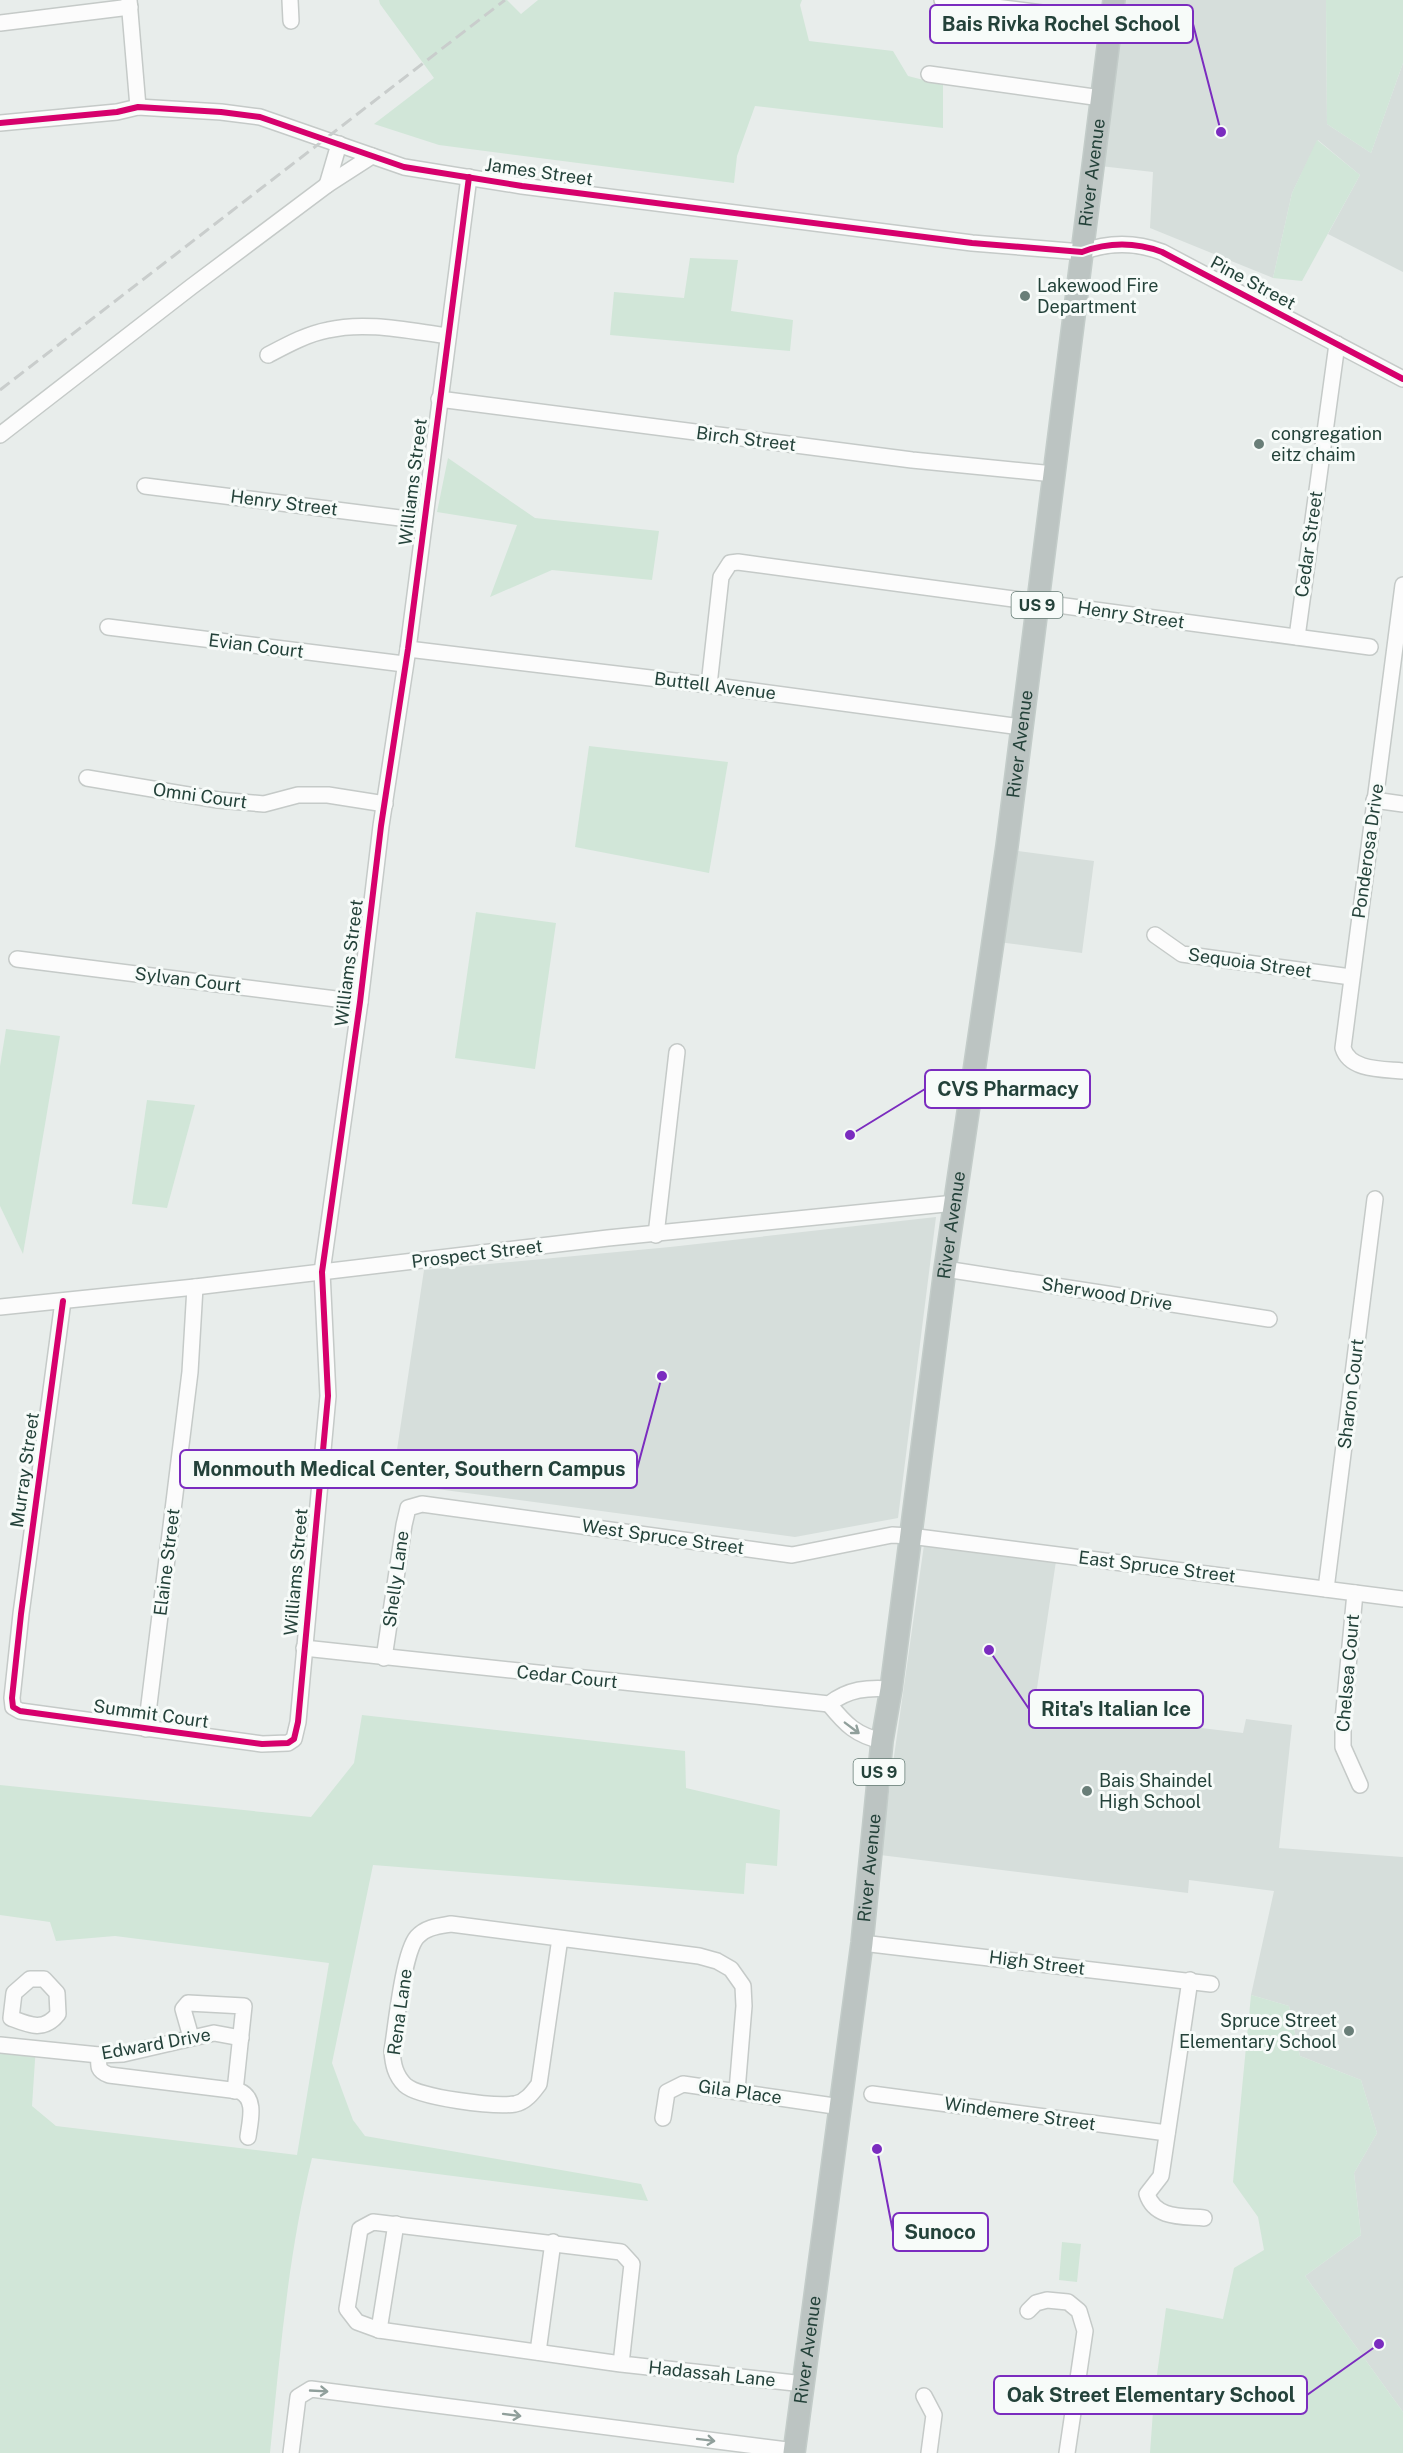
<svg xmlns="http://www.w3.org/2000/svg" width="1403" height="2453" font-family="'Public Sans',sans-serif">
<rect width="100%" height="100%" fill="#e8edeb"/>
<!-- built -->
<g fill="#d6dedb">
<polygon points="1120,0 1326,0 1327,124 1371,153 1403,63 1403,272 1328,234 1360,175 1318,140 1292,193 1273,278 1150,228 1153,172 1100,166"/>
<polygon points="1010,850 1094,861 1082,953 998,942"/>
<polygon points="936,1217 898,1518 795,1537 392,1483 424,1270 670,1247"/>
<polygon points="924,1545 1056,1561 1034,1708 1243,1733 1246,1719 1292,1725 1279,1848 1403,1857 1403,2412 1305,2276 1361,2235 1354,2173 1377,2133 1361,2080 1300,2056 1289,2006 1251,1995 1274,1891 1189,1880 1188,1893 880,1855"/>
</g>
<!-- green -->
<g fill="#d1e6d8">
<polygon points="379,0 507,0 521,14 538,0 802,0 800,5 809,41 893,51 908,76 943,85 943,128 755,106 737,156 734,183 439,145 374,124 434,78 380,4"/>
<polygon points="1326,0 1403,0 1403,63 1371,153 1327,124"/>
<polygon points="1317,140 1360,175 1302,281 1273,278 1292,193"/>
<polygon points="690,258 738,260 731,311 793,320 790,351 610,335 614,292 684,298"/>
<polygon points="448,458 535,518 659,531 652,580 552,570 490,597 517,525 437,512"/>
<polygon points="589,746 728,762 709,873 575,847"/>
<polygon points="476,912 556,923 535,1069 455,1058"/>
<polygon points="6,1029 60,1036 23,1254 0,1206 0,1066"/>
<polygon points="147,1100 195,1105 167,1208 132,1204"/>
<path d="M362,1715L685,1751L686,1788L780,1810L777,1866L746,1863L744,1894L373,1865L332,2063L353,2120L365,2136L641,2184L648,2201L312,2158C288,2254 280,2354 270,2453H0V2041L36,2045L32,2106L56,2126L297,2155L329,1963L115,1936L56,1941L50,1922L0,1915V1785L311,1817L354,1763Z"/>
<polygon points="1251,1995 1289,2006 1300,2056 1361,2080 1377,2133 1354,2173 1361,2235 1305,2276 1403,2412 1403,2453 1150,2453 1154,2397 1166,2308 1223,2319 1234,2268 1264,2250 1258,2217 1233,2182"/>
<polygon points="1062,2242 1081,2244 1077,2282 1059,2280"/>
</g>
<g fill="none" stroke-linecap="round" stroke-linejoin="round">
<!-- minor casing -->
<g stroke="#c5cac8" stroke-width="18">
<g id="minor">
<polyline points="129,0 138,107"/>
<polyline points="290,0 291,21"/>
<polyline points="942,0 1111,22"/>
<polyline points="0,23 130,7"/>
<polyline points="929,74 1101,98"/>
<path d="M0,123L117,112L138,107L221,112L260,117L404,167L522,186L972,243L1082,252C1109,242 1135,242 1162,252L1403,379"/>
<polyline points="327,185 339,144"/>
<path d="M268,355C287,345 307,334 328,330C366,321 409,331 448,336"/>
<polyline points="439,399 912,460 1054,474"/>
<polyline points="0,435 191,287 327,185 372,156"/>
<polyline points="145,486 424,521"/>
<path d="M1403,585L1343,1048C1350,1071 1383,1069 1403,1071"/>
<polyline points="108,627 404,664"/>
<polyline points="1297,637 1337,344"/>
<polyline points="408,649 709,685 1021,727"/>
<polyline points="709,685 721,577 730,563 738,562 1370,647"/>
<polyline points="87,778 218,800 264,804 298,795 328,795 385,804"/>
<polyline points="1374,800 1403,804"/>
<polyline points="1155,935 1182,954 1351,977"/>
<polyline points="17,959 360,1002"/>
<polyline points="656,1235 677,1052"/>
<polyline points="945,1269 1269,1319"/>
<polyline points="63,1301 21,1614 12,1698 13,1707 20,1711 262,1744 288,1743 294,1739 298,1722 328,1396 322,1272 360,1002 381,826 408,649 469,177"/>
<polyline points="0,1307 195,1287 608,1238 955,1203"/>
<polyline points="1326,1589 1375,1199"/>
<polyline points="1355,1593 1343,1720 1343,1747 1360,1785"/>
<path d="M304,1648L829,1704C848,1689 868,1687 891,1689"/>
<polyline points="384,1658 404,1525 408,1508 422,1504 792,1555 892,1535 910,1536 1403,1599"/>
<path d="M829,1704C846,1725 856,1735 882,1741"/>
<polyline points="146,1729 190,1372 195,1287"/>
<path d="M560,1938L539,2084C533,2092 526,2102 515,2104C495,2107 419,2098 405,2085C395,2075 393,2064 392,2051C396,2027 403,1953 417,1937C426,1927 439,1926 451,1924L699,1956L717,1961L731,1969L743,1986L744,2006L737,2091"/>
<polyline points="862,1943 1211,1984"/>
<path d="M30,1979H44L57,1993L58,2014C44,2032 29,2025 11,2018L14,1993Z"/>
<path d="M1190,1980L1161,2176L1147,2194C1155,2219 1182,2216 1204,2218"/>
<polyline points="191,2037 183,2009 188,2003 244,2006 235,2091"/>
<polyline points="0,2045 99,2055 123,2054 214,2033 241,2038"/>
<path d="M99,2055C98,2067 98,2071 109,2075L239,2091C257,2098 250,2121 248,2137"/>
<polyline points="872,2094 1167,2133"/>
<polyline points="663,2118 667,2092 683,2084 841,2107"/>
<polyline points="1028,2311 1036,2303 1047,2300 1068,2302 1079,2311 1085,2331 1067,2453"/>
<polyline points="379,2330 396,2224"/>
<polyline points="538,2352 553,2242"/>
<polyline points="621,2364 632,2264 621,2252 373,2222 360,2229 347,2309 357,2322 379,2330 621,2364 804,2384"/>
<polyline points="924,2396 934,2415 929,2453"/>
<polyline points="291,2453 298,2397 311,2389 795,2451"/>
</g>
</g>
<!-- highway casing -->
<g stroke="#c3ccc9" stroke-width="24">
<g id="highway">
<path id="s1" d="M794,2453L862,1943L882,1741L891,1689L945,1269L1007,846L1114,0"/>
</g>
</g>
<!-- minor -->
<use href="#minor" stroke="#fcfcfc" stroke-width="15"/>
<!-- highway -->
<use href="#highway" stroke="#bcc4c2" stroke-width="21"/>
<!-- rail -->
<polyline stroke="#c9cdcc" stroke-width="3" stroke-dasharray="12 6" stroke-linecap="butt" points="0,390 505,0"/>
<!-- cycleway casing -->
<g stroke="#f7fbf9" stroke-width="10">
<g id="cycleway">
<path d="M0,123L117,112L138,107L221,112L260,117L404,167L522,186L972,243L1082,252C1109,242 1135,242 1162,252L1403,379"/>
<polyline points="63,1301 21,1614 12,1698 13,1707 20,1711 262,1744 288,1743 294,1739 298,1722 328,1396 322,1272 360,1002 381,826 408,649 469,177"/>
</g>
</g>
<!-- cycleway -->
<use href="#cycleway" stroke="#d6006c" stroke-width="6"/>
</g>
<!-- one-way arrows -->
<defs><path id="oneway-shaft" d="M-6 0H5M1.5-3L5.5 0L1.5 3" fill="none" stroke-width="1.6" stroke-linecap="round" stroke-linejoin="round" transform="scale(1.5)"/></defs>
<g stroke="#909f9b">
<use href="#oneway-shaft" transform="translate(852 1728) rotate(37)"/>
<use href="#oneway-shaft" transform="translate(319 2391) rotate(3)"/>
<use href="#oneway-shaft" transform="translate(512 2415) rotate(7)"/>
<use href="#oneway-shaft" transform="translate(706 2440) rotate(7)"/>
</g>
<!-- markers -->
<g fill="#697e78" stroke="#f7fbf9" stroke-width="2">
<circle cx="1025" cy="296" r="6"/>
<circle cx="1259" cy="444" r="6"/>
<circle cx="1087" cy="1791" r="6"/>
<circle cx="1349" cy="2031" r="6"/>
</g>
<g text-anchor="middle" stroke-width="6" stroke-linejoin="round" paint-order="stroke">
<!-- shield labels -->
<g fill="#f7fbf9" stroke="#637a73" stroke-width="1.5">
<rect x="1011.5" y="592" width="51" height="26" rx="4.5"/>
<rect x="853.5" y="1759" width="51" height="26" rx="4.5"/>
</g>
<g font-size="16" font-weight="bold" fill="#24423a">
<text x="1037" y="611">US 9</text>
<text x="879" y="1778">US 9</text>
</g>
<!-- street labels -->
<g font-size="18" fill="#24423a" stroke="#f7fbf9">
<text transform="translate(539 172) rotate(8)" y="6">James Street</text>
<text dy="6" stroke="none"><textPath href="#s1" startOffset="2300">River Avenue</textPath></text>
<text transform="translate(1253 283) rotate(28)" y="6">Pine Street</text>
<text transform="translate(746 439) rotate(7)" y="6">Birch Street</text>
<text transform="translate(413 482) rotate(-83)" y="6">Williams Street</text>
<text transform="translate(284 503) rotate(7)" y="6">Henry Street</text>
<text transform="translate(1309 544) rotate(-82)" y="6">Cedar Street</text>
<text transform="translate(1131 615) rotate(8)" y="6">Henry Street</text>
<text transform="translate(256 646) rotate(7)" y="6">Evian Court</text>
<text transform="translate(715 686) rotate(7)" y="6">Buttell Avenue</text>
<text dy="6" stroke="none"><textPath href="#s1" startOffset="1724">River Avenue</textPath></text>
<text transform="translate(200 796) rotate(8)" y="6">Omni Court</text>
<text transform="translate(1368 851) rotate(-82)" y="6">Ponderosa Drive</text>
<text transform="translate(349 963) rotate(-83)" y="6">Williams Street</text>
<text transform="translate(1250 963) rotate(8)" y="6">Sequoia Street</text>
<text transform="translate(188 980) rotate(7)" y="6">Sylvan Court</text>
<text dy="6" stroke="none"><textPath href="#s1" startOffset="1238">River Avenue</textPath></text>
<text transform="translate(477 1254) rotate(-7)" y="6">Prospect Street</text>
<text transform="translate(1107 1294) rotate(9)" y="6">Sherwood Drive</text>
<text transform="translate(1351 1394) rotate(-83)" y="6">Sharon Court</text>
<text transform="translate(25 1470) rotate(-82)" y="6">Murray Street</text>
<text transform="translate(663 1537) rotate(8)" y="6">West Spruce Street</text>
<text transform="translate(167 1562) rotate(-83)" y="6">Elaine Street</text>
<text transform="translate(1157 1567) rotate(7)" y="6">East Spruce Street</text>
<text transform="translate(296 1572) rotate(-85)" y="6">Williams Street</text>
<text transform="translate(396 1579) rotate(-82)" y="6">Shelly Lane</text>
<text transform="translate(1348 1673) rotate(-85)" y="6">Chelsea Court</text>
<text transform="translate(567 1677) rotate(6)" y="6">Cedar Court</text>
<text transform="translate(151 1714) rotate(8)" y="6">Summit Court</text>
<text dy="6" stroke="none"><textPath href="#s1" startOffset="590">River Avenue</textPath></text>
<text transform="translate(1037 1963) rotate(7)" y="6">High Street</text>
<text transform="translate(400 2012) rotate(-82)" y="6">Rena Lane</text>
<text transform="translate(156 2044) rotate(-10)" y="6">Edward Drive</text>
<text transform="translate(740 2092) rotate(8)" y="6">Gila Place</text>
<text transform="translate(1020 2114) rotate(8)" y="6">Windemere Street</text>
<text dy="6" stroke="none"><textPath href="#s1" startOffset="104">River Avenue</textPath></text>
<text transform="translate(712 2374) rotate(6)" y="6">Hadassah Lane</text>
</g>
<!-- poi labels -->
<g font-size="18" fill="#24423a" stroke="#f7fbf9" text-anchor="start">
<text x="1037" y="292">Lakewood Fire<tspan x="1037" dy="21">Department</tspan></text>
<text x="1271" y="440">congregation<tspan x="1271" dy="21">eitz chaim</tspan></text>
<text x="1099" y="1787">Bais Shaindel<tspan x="1099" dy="21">High School</tspan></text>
<text x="1337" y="2027" text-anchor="end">Spruce Street<tspan x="1337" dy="21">Elementary School</tspan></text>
</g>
</g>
<!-- callouts -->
<path fill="none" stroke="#7b2cbf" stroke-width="2" d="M1221 132L1193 24M850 1135L925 1089M662 1376L637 1469M989 1650L1029 1709M877 2149L893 2232M1379 2344L1307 2395"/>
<g fill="#7b2cbf" stroke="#f7fbf9" stroke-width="2">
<circle cx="1221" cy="132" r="6"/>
<circle cx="850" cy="1135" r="6"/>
<circle cx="662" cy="1376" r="6"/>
<circle cx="989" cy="1650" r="6"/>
<circle cx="877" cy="2149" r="6"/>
<circle cx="1379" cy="2344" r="6"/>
</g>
<g fill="#f7fbf9" stroke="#7b2cbf" stroke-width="2">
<rect x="930" y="5" width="263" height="38" rx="6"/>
<rect x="925" y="1070" width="165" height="38" rx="6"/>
<rect x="180" y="1450" width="457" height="38" rx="6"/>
<rect x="1029" y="1690" width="174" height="38" rx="6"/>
<rect x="893" y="2213" width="95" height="38" rx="6"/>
<rect x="994" y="2376" width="313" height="38" rx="6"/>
</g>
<g font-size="20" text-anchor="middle" font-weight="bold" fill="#24423a">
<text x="1061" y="31">Bais Rivka Rochel School</text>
<text x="1008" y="1096">CVS Pharmacy</text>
<text x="409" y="1476">Monmouth Medical Center, Southern Campus</text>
<text x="1116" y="1716">Rita's Italian Ice</text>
<text x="940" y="2239">Sunoco</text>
<text x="1151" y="2402">Oak Street Elementary School</text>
</g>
</svg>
